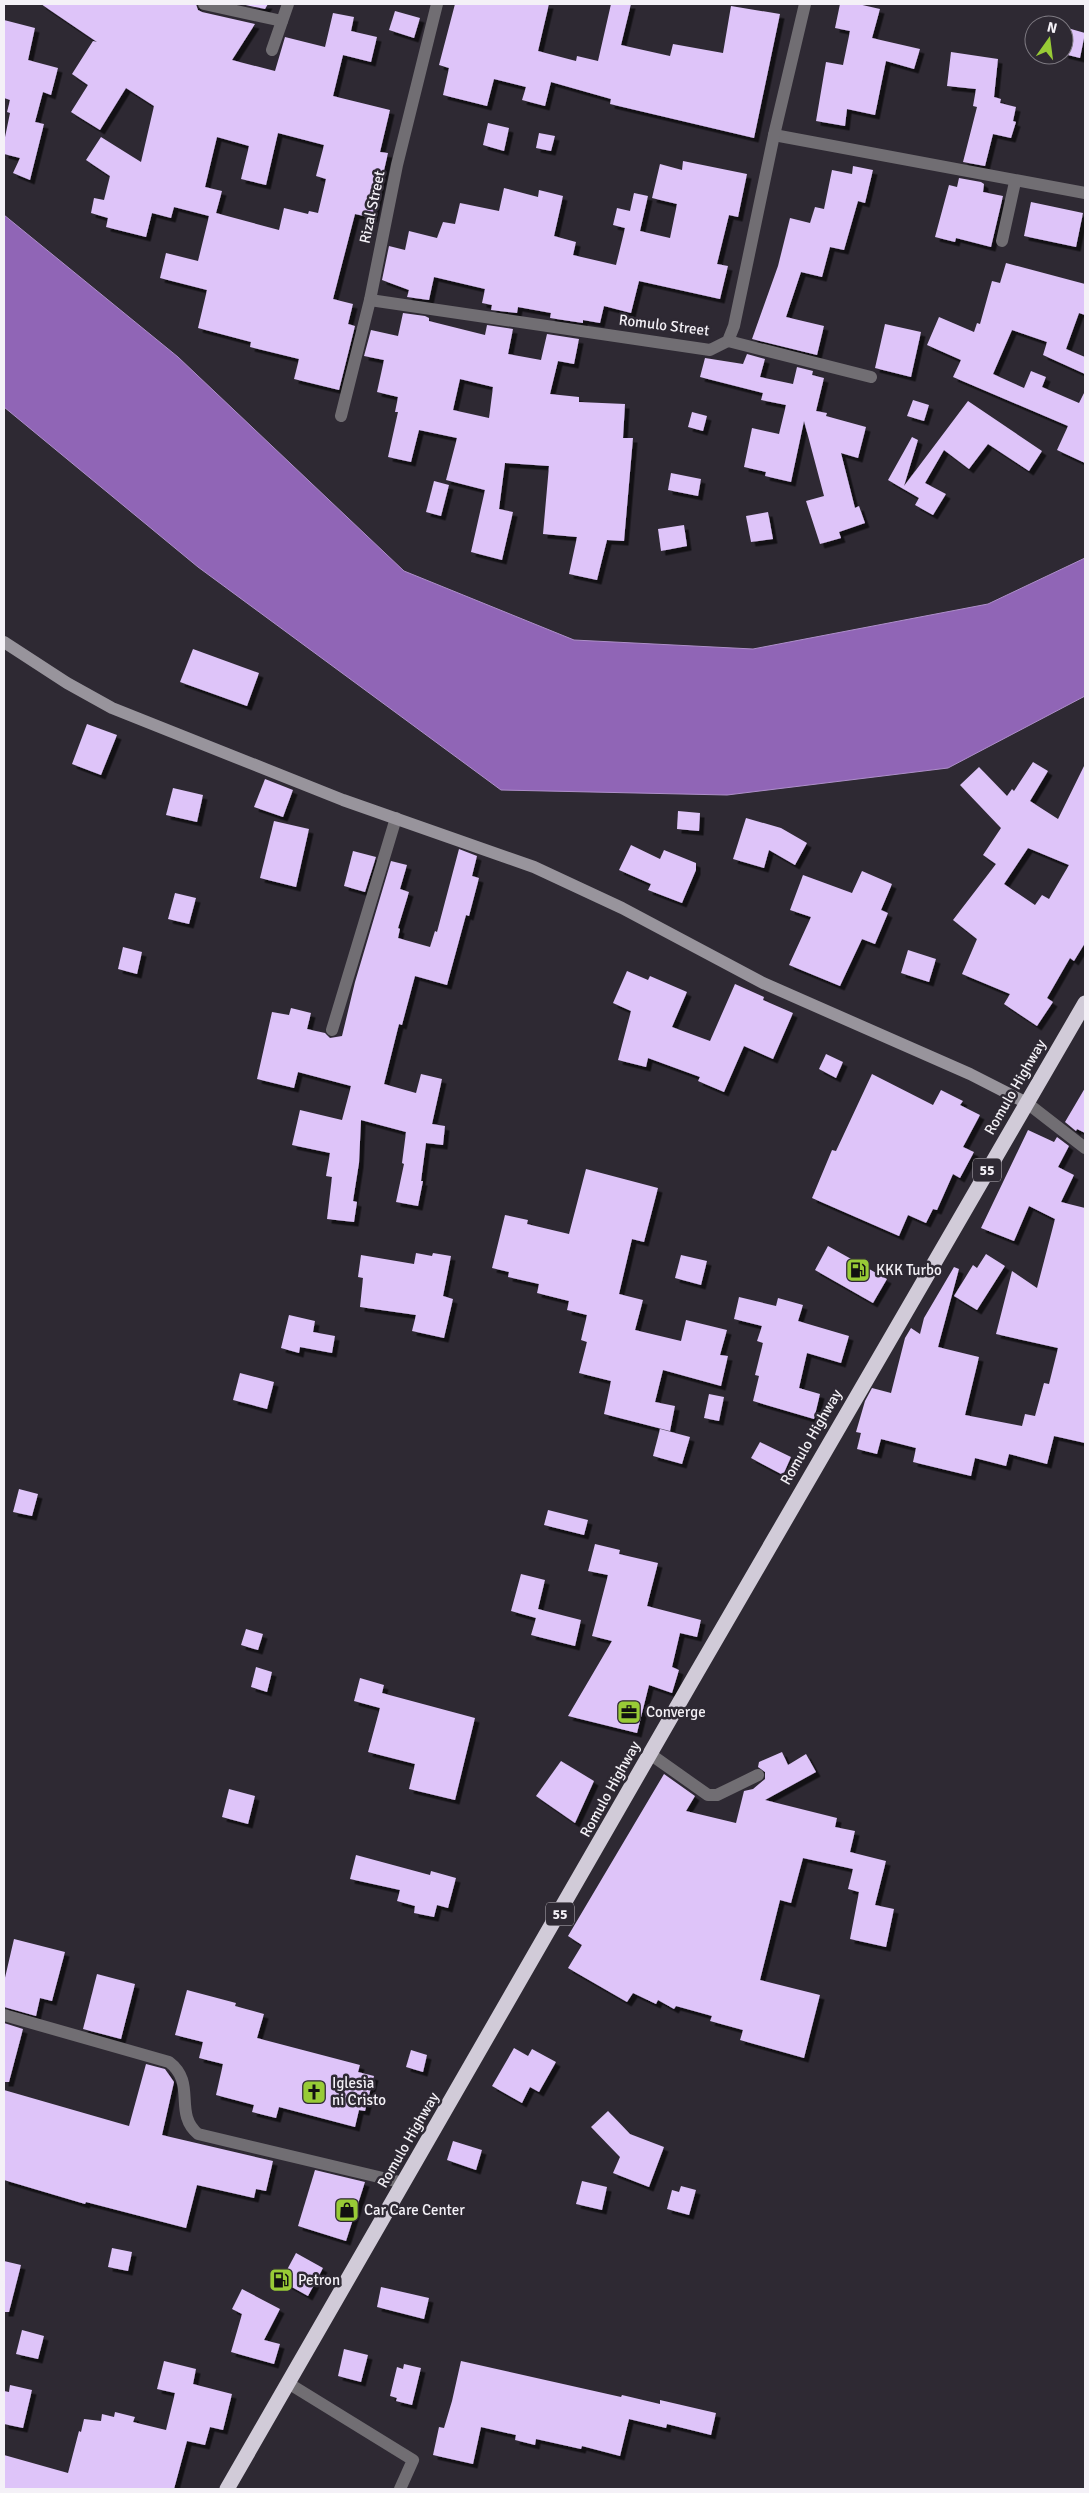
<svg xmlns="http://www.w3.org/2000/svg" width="1089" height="2493" font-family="Signika,sans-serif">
<defs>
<filter id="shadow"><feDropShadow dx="4.5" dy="4.5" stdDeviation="0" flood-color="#0009"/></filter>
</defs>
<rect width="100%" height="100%" fill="#2e2933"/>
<!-- water -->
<polygon fill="#9065b6" stroke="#ae8fca" points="4,215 178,357 404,571 574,640 753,649 988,604 1085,558 1085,696 948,768 727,795 501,790 198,567 4,407"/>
<!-- building -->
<g fill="#dec4f9" fill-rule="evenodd" filter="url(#shadow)">
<path d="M41,4H196L198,10L202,12L255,24L232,60L275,71L285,37L325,47L333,13L354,17L351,31L377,37L371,62L343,55L333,96L390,110L380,152L388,153L373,218L355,214L333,299L353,304L348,324L355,326L339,390L294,379L299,359L250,347L251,342L198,328L207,290L160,278L166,253L198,261L209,216L174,207L171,218L152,213L146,237L106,227L108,218L91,213L94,198L104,200L110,176L86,160L101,137L141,162L154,106L126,88L100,130L71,112L88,85L72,74L93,41L97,42ZM278,133L324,145L316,176L326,179L318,213L309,211L308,214L284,208L279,230L216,213L222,191L205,187L217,137L249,146L241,179L266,185Z"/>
<polygon points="241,4 268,4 265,9"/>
<polygon points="455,4 549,4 538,51 576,61 577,56 598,61 611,4 631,4 621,45 670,56 673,44 723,53 731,6 780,14 754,138 610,104 611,99 551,82 545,106 522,100 526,87 494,79 487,106 443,95 449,68 439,65"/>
<polygon points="840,4 858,4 880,9 872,38 920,49 914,69 886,61 875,115 847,109 845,126 816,121 826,62 843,65 850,31 835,28"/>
<polygon points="395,11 420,18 414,38 389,30"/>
<polygon points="4,20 35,28 28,60 58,68 51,95 43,92 35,122 44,124 30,180 13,173 20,158 4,154 4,142 10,113 7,112 10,100 4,98"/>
<polygon points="1064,27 1085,33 1080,58 1064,54"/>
<polygon points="951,52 998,59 994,97 1001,99 1000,103 1016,107 1013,121 1016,122 1011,138 993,134 985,166 963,162 977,107 973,106 976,89 947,86"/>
<polygon points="488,123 509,128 504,151 483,145"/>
<polygon points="539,133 555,136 551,151 536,148"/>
<polygon points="683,161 747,174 738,217 729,215 717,264 728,266 720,299 639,281 631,313 604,306 600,323 583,320 583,323 550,318 551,313 518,307 517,313 491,310 492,305 482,303 485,289 434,277 429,300 407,297 409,290 382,280 389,246 405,250 409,231 437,238 443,222 455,224 460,203 499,211 504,188 538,197 539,190 563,196 554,236 576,242 573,255 616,265 625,228 613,225 617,208 630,211 634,193 648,196 640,231 670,238 677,204 652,198 660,164 682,170"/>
<polygon points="853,166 873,170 865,203 858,201 844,250 830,247 822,277 801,272 786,317 824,326 817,355 752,339 778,266 790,218 810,223 815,207 824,209 832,170 852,174"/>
<polygon points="959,178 981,182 984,184 983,192 1003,196 991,247 956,238 955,242 935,237 949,185 957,187"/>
<polygon points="1031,202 1083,213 1076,247 1024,236"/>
<polygon points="1006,263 1085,284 1085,315 1079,313 1066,349 1085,357 1085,374 1043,355 1047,342 1012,330 993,374 1024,388 1031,371 1046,377 1042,387 1079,403 1085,391 1085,463 1057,450 1068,426 953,377 961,360 927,345 939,317 974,332 977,323 980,324 992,281 1000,283"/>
<path d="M403,313L425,316L429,318V321L485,335L487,325L513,329L508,354L541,360L547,334L579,339L574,364L558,361L550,394L579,397V402L625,404L623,438H633L624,541L607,540L597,580L569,574L577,537L543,534L549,466L505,463L499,509L513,512L502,560L471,552L485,490L446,480L457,438L419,430L411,462L388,457L398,412H395L398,397L377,392L384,360L364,356L371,330L398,336ZM460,379L493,387L489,418L453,410Z"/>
<polygon points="885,324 921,332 911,377 875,368"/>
<polygon points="747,354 765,359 760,377 793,384 797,367 813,371 812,375 824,378 816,411 827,413 826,416 866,427 858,458 841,453 855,508 859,506 865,523 839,532 841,538 820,544 806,501 824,496 804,421 791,482 765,476 766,472 744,467 752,428 779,434 786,405 761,400 763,393 700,377 705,358 743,364"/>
<polygon points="913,400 929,405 924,421 907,416"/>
<polygon points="968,401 1042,451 1029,471 988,444 969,469 944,450 925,483 946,494 933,515 915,505 919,498 888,480 912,437 918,440 904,486"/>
<polygon points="692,412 707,416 703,431 688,427"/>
<polygon points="671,473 701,479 698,496 668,490"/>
<polygon points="434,481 449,485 441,516 426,512"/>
<polygon points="768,512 773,539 751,542 746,516"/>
<polygon points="684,525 687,546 661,551 658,529"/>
<polygon points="193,649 259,673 247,706 180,682"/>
<polygon points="87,724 117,735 101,775 72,764"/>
<path d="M1033,762L1048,771L1030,801L1058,819L1085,764V943L1074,961L1070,958L1047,998L1053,1002L1037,1026L1004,1004L1010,994L962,974L977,939L953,920L996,864L983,855L1001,828L960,785L979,767L1007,796L1012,789L1014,791ZM1028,848L1069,865L1049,899L1042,895L1035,905L1004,884Z"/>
<polygon points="265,779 293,790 283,817 254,807"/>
<polygon points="173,788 203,795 197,822 166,815"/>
<polygon points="678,811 700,813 699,831 677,829"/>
<polygon points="746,818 781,828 807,843 795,865 769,850 764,868 733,859"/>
<polygon points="274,821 309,829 296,887 260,878"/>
<polygon points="631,845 660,859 664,850 696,863 696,870 682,903 648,890 651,884 619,870"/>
<polygon points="459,849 477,856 472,876 479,878 469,916 466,915 447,985 415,976 402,1025 399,1024 384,1084 416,1093 421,1074 442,1079 432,1124 445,1126 443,1145 426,1143 421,1181 423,1181 418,1206 396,1202 404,1164 402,1163 406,1132 361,1120 359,1163 353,1201 357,1202 354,1222 327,1219 332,1177 326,1176 330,1153 292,1145 300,1110 342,1120 351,1086 298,1072 294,1088 257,1079 272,1012 289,1015 291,1008 311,1013 307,1029 325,1033 330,1038 342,1036 355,982 391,861 407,865 400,889 409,892 398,928 400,929 398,938 430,947 435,931 437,932"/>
<polygon points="353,851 376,857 365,892 344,886"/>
<polygon points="862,871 892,884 881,910 888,913 875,944 862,939 840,986 789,965 811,917 790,910 803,875 852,893"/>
<polygon points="175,893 196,898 189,924 168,919"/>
<polygon points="123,947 142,952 137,974 118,969"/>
<polygon points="908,950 936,959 929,982 901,973"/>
<polygon points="627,971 648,980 650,976 687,992 672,1027 710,1041 735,984 764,997 763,1000 793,1013 773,1059 744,1046 724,1092 698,1081 700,1077 648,1058 646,1067 618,1060 631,1011 613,1003"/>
<polygon points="826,1054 843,1062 836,1078 819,1069"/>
<polygon points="872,1074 933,1105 941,1090 963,1101 960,1105 980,1115 963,1147 974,1152 960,1178 953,1174 937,1210 933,1209 926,1223 908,1215 899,1236 812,1198 832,1150 836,1151"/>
<polygon points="1085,1088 1085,1133 1077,1129 1076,1131 1065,1122"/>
<polygon points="1028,1130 1054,1142 1057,1137 1069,1146 1058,1167 1074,1175 1061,1202 1085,1208 1085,1443 1054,1436 1047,1464 1009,1454 1006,1466 975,1458 971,1476 913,1462 916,1448 881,1439 877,1454 857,1449 861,1433 856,1432 865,1401 872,1388 891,1393 905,1338 911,1328 920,1334 924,1318 954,1267 959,1269 938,1347 979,1357 965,1415 1022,1426 1025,1414 1035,1416 1044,1383 1049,1384 1058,1348 996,1334 1012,1271 1037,1288 1055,1219 1029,1206 1014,1241 981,1228"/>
<polygon points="586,1169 658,1188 644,1242 632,1239 619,1294 643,1300 635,1330 681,1341 686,1320 727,1330 720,1355 728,1356 721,1386 663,1370 655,1402 675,1406 670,1431 604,1414 611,1381 579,1373 587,1342 581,1340 587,1315 567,1310 569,1301 537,1293 539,1284 508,1277 509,1272 492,1268 505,1215 528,1220 527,1224 569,1234"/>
<polygon points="828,1246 887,1279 873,1303 815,1270"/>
<polygon points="416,1253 432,1256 433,1253 451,1256 443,1296 453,1299 444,1338 412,1331 416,1315 360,1307 363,1278 358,1277 361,1255 414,1264"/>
<polygon points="986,1254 1005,1266 977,1310 954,1296 973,1265 977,1268"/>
<polygon points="681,1255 707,1261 701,1285 675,1278"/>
<polygon points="739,1297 776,1306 778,1298 803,1305 798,1321 849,1336 841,1363 807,1353 799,1388 820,1394 814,1419 753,1401 759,1376 755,1375 763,1343 757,1341 762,1326 734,1319"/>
<polygon points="289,1315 315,1321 313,1332 335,1336 332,1353 300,1347 299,1353 281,1348"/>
<polygon points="240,1373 274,1382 267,1409 233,1400"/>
<polygon points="709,1394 724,1397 719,1421 704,1418"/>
<polygon points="660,1429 690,1437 682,1464 653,1456"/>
<polygon points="760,1442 791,1457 783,1475 751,1458"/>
<polygon points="19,1489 38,1494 32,1516 13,1512"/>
<polygon points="548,1510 588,1520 584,1535 544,1525"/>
<polygon points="595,1544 620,1550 619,1554 658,1563 647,1606 701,1620 697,1637 680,1633 672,1667 679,1670 672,1693 649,1685 637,1733 568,1716 612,1641 592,1636 608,1575 588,1571"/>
<polygon points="521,1574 545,1580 538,1609 581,1620 575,1646 531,1635 536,1618 511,1611"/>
<polygon points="246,1629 263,1634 258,1650 241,1645"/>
<polygon points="256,1667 272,1672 267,1692 251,1687"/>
<polygon points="360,1678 384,1685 382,1693 475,1718 455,1800 409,1789 415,1764 368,1752 380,1708 354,1701"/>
<polygon points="782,1752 788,1765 806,1754 816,1772 765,1800 837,1818 835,1827 855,1831 850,1852 886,1861 875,1905 894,1909 886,1947 850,1939 859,1892 848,1889 853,1869 803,1858 791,1903 780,1900 760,1980 820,1995 804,2058 740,2040 743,2030 710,2021 712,2016 676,2006 674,2009 658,2000 656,2004 633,1993 627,2002 568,1968 582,1945 568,1936 664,1774 695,1796 686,1811 736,1823 744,1791 753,1789 765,1779 765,1772 758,1767 759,1762"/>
<polygon points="561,1761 594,1781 575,1823 536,1796"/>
<polygon points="229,1789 255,1796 248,1824 222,1817"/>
<polygon points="356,1855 430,1875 431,1871 456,1878 448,1908 437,1905 434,1917 414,1913 415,1906 397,1901 400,1890 350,1879"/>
<polygon points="14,1939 65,1952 52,2001 40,1998 36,2016 4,2007 4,1982"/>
<polygon points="97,1974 135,1984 121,2039 83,2029"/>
<polygon points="187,1990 236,2003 235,2006 264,2014 257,2038 360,2065 358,2072 374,2076 365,2111 359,2110 355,2127 279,2107 276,2118 252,2112 254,2105 216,2095 223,2064 199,2058 203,2042 175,2035"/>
<polygon points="4,2023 23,2029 9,2082 4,2082"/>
<polygon points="514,2048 528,2056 532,2049 556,2062 539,2092 530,2087 522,2103 492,2086"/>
<polygon points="411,2050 427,2055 423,2072 406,2067"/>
<polygon points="146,2064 165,2069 174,2082 162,2135 273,2161 266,2191 256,2189 254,2198 197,2185 186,2228 86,2202 85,2204 4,2180 4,2090 129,2126"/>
<polygon points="608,2111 630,2134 664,2147 649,2187 613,2173 620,2157 591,2127"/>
<polygon points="453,2141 482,2150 476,2170 447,2160"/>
<polygon points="315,2170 365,2182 346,2241 298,2226"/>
<polygon points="582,2181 607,2187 602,2210 576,2204"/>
<polygon points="681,2186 696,2190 689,2215 667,2209 672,2190 679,2192"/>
<polygon points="112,2248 132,2252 128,2271 108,2267"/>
<polygon points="296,2253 323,2268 308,2296 281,2281"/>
<polygon points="4,2261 21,2265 9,2312 4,2312"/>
<polygon points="381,2287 429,2298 424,2319 377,2307"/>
<polygon points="242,2289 280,2309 264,2340 280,2344 274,2364 231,2352 242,2314 232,2309"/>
<polygon points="22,2330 44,2336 38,2359 16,2354"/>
<polygon points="344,2349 368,2355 361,2382 338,2376"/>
<polygon points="164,2361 196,2369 193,2384 232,2394 223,2430 210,2427 205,2445 187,2441 174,2489 4,2489 4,2455 68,2473 79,2431 81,2432 84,2419 101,2421 102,2414 114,2417 115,2412 135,2417 133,2422 166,2430 175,2393 157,2389"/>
<polygon points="461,2361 621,2397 622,2395 660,2404 660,2400 716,2413 711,2435 667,2424 666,2428 629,2419 620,2456 582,2446 581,2449 536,2439 535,2445 515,2440 516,2435 481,2427 473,2464 433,2455 439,2427 444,2428 452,2401"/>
<polygon points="404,2364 421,2368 412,2405 396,2401 397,2398 390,2396 397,2367 403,2369"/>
<polygon points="10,2385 32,2390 23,2428 4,2424 4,2391 9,2392"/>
</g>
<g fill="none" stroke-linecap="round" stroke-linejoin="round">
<!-- street -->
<g stroke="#716e73" stroke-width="12">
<polyline points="204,4 282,21"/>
<polyline points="272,50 288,4"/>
<polyline points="774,135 1085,193"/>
<polyline points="1002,241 1015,182"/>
<polyline points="370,300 710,350 728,341 734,326 774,135 805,4"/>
<polyline points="728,341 871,377"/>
<polyline points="341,416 370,300 397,165 437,4"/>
<polyline points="332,1030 396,818"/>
<polyline points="1027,1103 1085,1148"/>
<polyline points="650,1754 708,1795 717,1795 758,1775"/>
<path d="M4,2015L169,2062C197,2083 173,2113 198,2134L404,2183"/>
<polyline points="288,2383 413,2460 400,2489"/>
</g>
<!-- secondary -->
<polyline stroke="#98949c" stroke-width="12" points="4,642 67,683 112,708 343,800 534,867 622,908 763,983 970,1074 1027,1103"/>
<!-- highway -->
<path stroke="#d1cbd8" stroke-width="15" d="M227,2489C513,1993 796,1497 1085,1003"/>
</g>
<!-- icons -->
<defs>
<g id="fuel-square" transform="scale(1.25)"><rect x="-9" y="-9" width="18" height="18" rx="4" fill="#98cb36" stroke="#2e2933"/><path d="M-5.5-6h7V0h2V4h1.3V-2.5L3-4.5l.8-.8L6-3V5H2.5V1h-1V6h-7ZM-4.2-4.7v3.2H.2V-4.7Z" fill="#111"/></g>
<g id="office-square" transform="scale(1.25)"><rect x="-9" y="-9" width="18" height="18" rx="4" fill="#98cb36" stroke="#2e2933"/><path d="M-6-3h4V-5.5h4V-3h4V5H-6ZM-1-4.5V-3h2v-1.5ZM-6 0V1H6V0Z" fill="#111"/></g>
<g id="church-square" transform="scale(1.25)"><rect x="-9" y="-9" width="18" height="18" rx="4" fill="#98cb36" stroke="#2e2933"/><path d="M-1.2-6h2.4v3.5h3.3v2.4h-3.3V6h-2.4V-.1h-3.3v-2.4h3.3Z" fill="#111"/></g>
<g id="shop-square" transform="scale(1.25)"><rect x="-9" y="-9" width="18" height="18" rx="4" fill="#98cb36" stroke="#2e2933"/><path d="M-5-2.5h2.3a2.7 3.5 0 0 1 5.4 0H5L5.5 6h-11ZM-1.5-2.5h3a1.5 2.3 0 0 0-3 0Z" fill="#111"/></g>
</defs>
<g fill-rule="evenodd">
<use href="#fuel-square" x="858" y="1270"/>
<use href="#office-square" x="629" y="1712"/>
<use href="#church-square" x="314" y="2092"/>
<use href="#shop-square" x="347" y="2210"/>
<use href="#fuel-square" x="281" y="2280"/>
</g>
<g text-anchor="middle" stroke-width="5" stroke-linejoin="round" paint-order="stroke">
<!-- shield labels -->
<g fill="#2e2933" stroke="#b9b5bc" stroke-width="1">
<rect x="973" y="1158.5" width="28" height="23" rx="4"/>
<rect x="546" y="1902.5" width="28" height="23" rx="4"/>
</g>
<g font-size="14" font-weight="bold" fill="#f4f1f7">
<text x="987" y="1175">55</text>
<text x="560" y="1919">55</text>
</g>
<!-- street labels -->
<g font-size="15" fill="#f4f1f7" stroke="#2e2933">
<text transform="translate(372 207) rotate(-78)" y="5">Rizal Street</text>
<text transform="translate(664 325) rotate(7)" y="5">Romulo Street</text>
<text transform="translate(1015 1087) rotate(-60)" y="5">Romulo Highway</text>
<text transform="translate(811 1437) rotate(-60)" y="5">Romulo Highway</text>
<text transform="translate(610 1789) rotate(-61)" y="5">Romulo Highway</text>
<text transform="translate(408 2140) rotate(-60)" y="5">Romulo Highway</text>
</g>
<!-- poi labels -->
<g font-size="15" fill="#f4f1f7" stroke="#2e2933" text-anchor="start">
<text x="876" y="1275">KKK Turbo</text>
<text x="646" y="1717">Converge</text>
<text x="332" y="2088">Iglesia<tspan x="332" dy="17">ni Cristo</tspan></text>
<text x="364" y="2215">Car Care Center</text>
<text x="298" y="2285">Petron</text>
</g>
</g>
<!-- border -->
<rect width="1089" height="2493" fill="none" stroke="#f4f1f7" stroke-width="10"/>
<!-- north arrow -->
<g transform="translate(1049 40) rotate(14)"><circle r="24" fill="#2e2933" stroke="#7d7981"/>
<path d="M0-4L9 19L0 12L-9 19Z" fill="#98cb36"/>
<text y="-8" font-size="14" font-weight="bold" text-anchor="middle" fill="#f4f1f7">N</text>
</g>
</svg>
